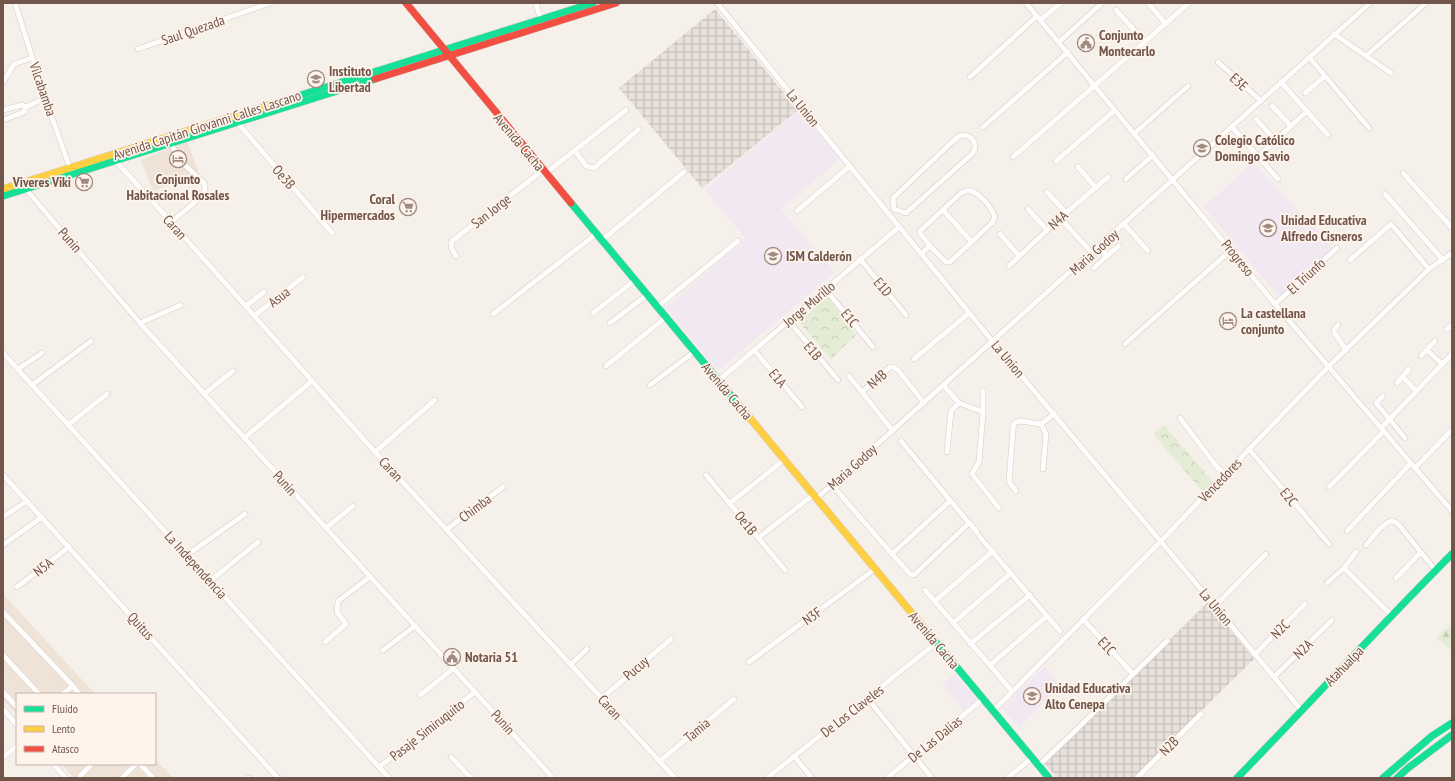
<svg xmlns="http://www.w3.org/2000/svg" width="1455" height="781" font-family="'PT Sans Narrow',sans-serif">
<defs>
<pattern id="industrial-grid" width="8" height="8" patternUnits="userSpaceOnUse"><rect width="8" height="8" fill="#e8e0db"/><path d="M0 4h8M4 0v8" fill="none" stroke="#c0b8b4"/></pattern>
<pattern id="forest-firs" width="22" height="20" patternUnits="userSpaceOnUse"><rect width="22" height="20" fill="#e4ecd5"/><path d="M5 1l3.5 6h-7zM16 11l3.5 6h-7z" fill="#c7ccb8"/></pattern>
<pattern id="park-crowns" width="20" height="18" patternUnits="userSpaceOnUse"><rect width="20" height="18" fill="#e4ecd5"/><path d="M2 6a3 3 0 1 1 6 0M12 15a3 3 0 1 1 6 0" fill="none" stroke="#c7ccb8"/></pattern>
</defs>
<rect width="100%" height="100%" fill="#f6f0ea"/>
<!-- residential -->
<g fill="#efe2d7">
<polygon points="187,142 199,173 153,191 141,160"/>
<polygon points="3,594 95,694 17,694 17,715 3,700"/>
<polygon points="155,759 173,778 74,778 61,764 155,764"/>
</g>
<!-- industrial -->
<g fill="url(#industrial-grid)">
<polygon points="715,9 798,110 702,188 619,88"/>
<polygon points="1208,602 1254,659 1133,778 1057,778 1044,763"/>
</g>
<!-- education -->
<g fill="#f1e8f1">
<polygon points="799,110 840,159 781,209 835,272 718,371 665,308 746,239 705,190"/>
<polygon points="1253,162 1334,249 1280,298 1204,207"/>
<polygon points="1045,666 1060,685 1019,728 1002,708"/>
<polygon points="954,674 977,699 964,711 943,685"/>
</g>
<!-- forest -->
<polygon fill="url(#forest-firs)" points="1452,624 1452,651 1436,638"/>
<!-- park -->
<g fill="url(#park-crowns)">
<polygon points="827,296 856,335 831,359 799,322"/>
<polygon points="1164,425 1213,482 1202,491 1153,434"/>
</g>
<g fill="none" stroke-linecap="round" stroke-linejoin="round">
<!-- street casing -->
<g stroke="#d4cbc6" stroke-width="6">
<g id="street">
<polyline points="15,3 45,98 71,171"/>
<polyline points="536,3 541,21"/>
<polyline points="717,3 993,342 1215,606 1302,711"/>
<polyline points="1026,3 1275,304 1452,511"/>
<polyline points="1148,3 1166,24"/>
<polyline points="1116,10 1145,42"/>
<polyline points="1040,20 1061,3"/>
<polyline points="1334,34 1391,73"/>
<polyline points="1059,42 1102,3"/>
<polyline points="138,49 270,3"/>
<polyline points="1366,56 1426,3"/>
<polyline points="1309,57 1369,128"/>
<polyline points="1218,62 1261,101"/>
<polyline points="970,77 1037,16"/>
<polyline points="3,82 14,64 32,58"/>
<polyline points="1281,82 1328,135"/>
<polyline points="1305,93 1325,76"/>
<polyline points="1272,106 1291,126"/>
<polyline points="3,110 22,105 26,107 45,98"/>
<polyline points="1256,119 1275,140"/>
<polyline points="3,120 24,112 26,107"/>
<polyline points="237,122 332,233"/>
<polyline points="983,127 1068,52"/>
<polyline points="1232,127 1278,179"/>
<polyline points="1135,133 1188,86"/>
<path d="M963,135C973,136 978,144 973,153L906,213L894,209L893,198L952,142L959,136Z"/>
<path d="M171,143L176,153L184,164L204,183C205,186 206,189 204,192C200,201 179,214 171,222"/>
<polyline points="575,151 586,166 594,168 639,129"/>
<polyline points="1013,157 1189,3"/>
<polyline points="1258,157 1307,111"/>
<polyline points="113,158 171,222 375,452 675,778"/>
<polyline points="1056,161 1114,111"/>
<polyline points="1078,167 1096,188"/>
<polyline points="546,173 626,110"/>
<polyline points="1403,173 1452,228"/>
<polyline points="1126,179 1153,155"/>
<polyline points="24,187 140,323 553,778"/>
<path d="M968,190C980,193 990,205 995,217L992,223L950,262H946L930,246L920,233V231L961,193Z"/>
<polyline points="1047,192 1066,213"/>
<polyline points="1385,194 1443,260"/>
<polyline points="1028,209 1047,230"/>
<polyline points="943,210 971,241"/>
<polyline points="797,211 850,166"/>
<polyline points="1060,218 1092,253"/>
<polyline points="1124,224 1148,251"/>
<polyline points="1000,234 1019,256"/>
<polyline points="601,241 684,172"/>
<polyline points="921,254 930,246"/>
<polyline points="456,256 451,247 452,241 543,170"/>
<polyline points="1107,256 1119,246"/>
<polyline points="860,259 906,315"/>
<polyline points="1350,260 1391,224 1429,269"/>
<polyline points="1009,266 1060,218 1108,177"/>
<polyline points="1094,268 1107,256 1099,247"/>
<polyline points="826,290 873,347"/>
<polyline points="1275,304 1337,248"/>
<polyline points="246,306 264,292"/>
<polyline points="657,307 738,241"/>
<polyline points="593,313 635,280"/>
<polyline points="493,314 596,234"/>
<polyline points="254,316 303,277"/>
<polyline points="789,321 838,380"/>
<polyline points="140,323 181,305"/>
<polyline points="610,323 647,295"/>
<polyline points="1338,325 1334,330 1334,332 1346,350"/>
<polyline points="1447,329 1452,325"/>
<polyline points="1125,344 1231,250"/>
<polyline points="754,350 802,407"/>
<polyline points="1427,350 1442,364"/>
<polyline points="3,353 389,778"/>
<polyline points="1421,356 1435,341"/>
<polyline points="914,359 969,313"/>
<polyline points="606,366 666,317"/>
<polyline points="18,369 42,353"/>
<polyline points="849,376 893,431"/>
<polyline points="1403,377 1416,391"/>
<polyline points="718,381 899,227"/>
<polyline points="1397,383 1409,369"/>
<polyline points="32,385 91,341"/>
<polyline points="650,385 694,352"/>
<polyline points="944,386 959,403 983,412"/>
<polyline points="983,391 983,412 979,462 972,474 999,508"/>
<polyline points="862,392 890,367 893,367 898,370 924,403"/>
<polyline points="204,394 233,371"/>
<polyline points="1383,396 1376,403 1405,438"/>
<polyline points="1180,418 1217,467 1225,474"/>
<polyline points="1041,424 1046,434 1043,469"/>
<polyline points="68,425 107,394"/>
<polyline points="1381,428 1452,354"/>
<polyline points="244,438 312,381"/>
<polyline points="1249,449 1329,544"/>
<polyline points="375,452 435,400"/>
<polyline points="947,452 951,411 959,403"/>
<polyline points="1415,468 1452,430"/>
<polyline points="3,475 278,778"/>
<polyline points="706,475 785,570"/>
<polyline points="832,485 892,554 950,501"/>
<polyline points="1329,487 1384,431"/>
<polyline points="1016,491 1009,482 1013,429 1014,423 1020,421 1041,424 1054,414"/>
<polyline points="816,499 1370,3"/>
<polyline points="730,503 784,460"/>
<polyline points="3,517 27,501"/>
<polyline points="969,523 977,532"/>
<polyline points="326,528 353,506"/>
<polyline points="447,529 503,487"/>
<polyline points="1347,531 1411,463"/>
<polyline points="979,536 1047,616 990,665"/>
<polyline points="758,538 813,495"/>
<polyline points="3,545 42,517"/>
<path d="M1366,545C1371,539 1385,520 1393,521C1395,522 1397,523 1399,525L1436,571"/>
<polyline points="892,554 911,575 914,575 969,523 901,441"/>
<polyline points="187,555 245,514"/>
<polyline points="1344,568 1391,615"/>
<polyline points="1396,578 1421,552"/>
<polyline points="210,581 258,542"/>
<polyline points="1327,583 1344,568 1356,552"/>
<polyline points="17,587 69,547"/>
<polyline points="925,590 1012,691"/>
<polyline points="935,601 993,551"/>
<polyline points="1215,606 1266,554"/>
<polyline points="3,612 73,686"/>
<polyline points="1047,616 1060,631"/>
<polyline points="1083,619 1131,672"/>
<polyline points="953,623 1011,573"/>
<polyline points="325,642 346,624 337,612 338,601 370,577"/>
<polyline points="970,644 1030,595"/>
<polyline points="383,650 415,626"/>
<polyline points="1255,654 1305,604"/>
<polyline points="3,655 39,694"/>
<polyline points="749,662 875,569"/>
<polyline points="571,664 587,649"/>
<polyline points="1274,677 1332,620"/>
<polyline points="3,692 17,707"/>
<polyline points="63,694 73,686 79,694"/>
<polyline points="420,695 453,669"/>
<polyline points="602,698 671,639"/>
<polyline points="868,699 932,778"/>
<polyline points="3,709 17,725"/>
<polyline points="993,711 1161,541 1329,366 1429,269 1452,253"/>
<polyline points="794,756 812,778"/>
<polyline points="3,757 17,746"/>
<polyline points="451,757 471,778"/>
<polyline points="660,761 734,699"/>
<polyline points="53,764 66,778"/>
<polyline points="140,764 153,778"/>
<polyline points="1038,766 1075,731 1167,641"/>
<polyline points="379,767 475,692"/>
<polyline points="81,778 80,776 92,764"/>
<polyline points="122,778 136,764"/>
<polyline points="248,778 249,778"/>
<polyline points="767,778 936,643"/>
<polyline points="887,778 983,699"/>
<polyline points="1007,778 1032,758"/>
<polyline points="1137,778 1201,714"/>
</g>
</g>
<!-- fast casing -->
<g stroke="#d5ccc6" stroke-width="8">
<g id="fast">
<polyline points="279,102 593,3"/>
<polyline points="3,196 375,79"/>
<polyline points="571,203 739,405"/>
<polyline points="925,629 1049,778"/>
<path d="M1237,778C1309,704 1379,627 1452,554"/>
<polyline points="1383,778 1432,736 1452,723"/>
<polyline points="1397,778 1408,768 1452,735"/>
</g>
</g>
<!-- slow casing -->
<g stroke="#d5ccc6" stroke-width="8">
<g id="slow">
<polyline points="3,189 279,102"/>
<polyline points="739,405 925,629"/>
</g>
</g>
<!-- jam casing -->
<g stroke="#d5ccc6" stroke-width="8">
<g id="jam">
<polyline points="406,3 571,203"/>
<polyline points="375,79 616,3"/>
</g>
</g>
<!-- street -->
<use href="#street" stroke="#fefdfc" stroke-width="5"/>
<!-- fast -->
<use href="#fast" stroke="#16e098" stroke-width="7"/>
<!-- slow -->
<use href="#slow" stroke="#ffcf43" stroke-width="7"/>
<!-- jam -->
<use href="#jam" stroke="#f24e42" stroke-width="7"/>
</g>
<!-- icons -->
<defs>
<g id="civic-ring" transform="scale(0.9)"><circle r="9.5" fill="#fef4eb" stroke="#a08b83" stroke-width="1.5"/><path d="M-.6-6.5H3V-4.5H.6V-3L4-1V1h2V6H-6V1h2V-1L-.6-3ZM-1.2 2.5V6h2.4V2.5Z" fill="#a08b83"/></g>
<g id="university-ring" transform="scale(0.9)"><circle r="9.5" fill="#fef4eb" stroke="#a08b83" stroke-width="1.5"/><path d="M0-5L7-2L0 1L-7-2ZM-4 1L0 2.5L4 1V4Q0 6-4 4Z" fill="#a08b83"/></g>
<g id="school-ring" transform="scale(0.9)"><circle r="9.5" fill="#fef4eb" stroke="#a08b83" stroke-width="1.5"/><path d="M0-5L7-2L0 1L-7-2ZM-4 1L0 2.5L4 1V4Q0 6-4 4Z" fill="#a08b83"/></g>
<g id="hotel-ring" transform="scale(0.9)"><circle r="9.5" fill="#fef4eb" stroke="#a08b83" stroke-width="1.5"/><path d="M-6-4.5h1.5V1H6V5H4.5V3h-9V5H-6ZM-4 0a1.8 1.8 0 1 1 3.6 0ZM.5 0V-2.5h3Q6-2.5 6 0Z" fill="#a08b83"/></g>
<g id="supermarket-ring" transform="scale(0.9)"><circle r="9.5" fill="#fef4eb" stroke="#a08b83" stroke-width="1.5"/><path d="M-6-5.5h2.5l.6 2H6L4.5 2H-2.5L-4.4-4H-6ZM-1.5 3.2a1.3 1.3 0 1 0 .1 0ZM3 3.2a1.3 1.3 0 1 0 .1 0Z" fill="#a08b83"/></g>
</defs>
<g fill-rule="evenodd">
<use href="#civic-ring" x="1086" y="43"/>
<use href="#university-ring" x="316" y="79"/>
<use href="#school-ring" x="1202" y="148"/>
<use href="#hotel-ring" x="178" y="159"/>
<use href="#supermarket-ring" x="84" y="182"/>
<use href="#supermarket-ring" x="408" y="207"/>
<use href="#school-ring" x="1268" y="228"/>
<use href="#school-ring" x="773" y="256"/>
<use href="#hotel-ring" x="1228" y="321"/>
<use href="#civic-ring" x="452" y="657"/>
<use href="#university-ring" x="1032" y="696"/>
</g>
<g text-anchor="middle" stroke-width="3.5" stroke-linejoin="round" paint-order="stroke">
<!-- street labels -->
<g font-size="14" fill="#72554b" stroke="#fef4eb">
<text transform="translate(193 30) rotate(-19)" y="5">Saul Quezada</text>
<text transform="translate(1239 82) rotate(42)" y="5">E3E</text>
<text transform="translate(43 89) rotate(71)" y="5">Vilcabamba</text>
<text transform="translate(803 108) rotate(51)" y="5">La Union</text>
<text transform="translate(207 125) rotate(-18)" y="5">Avenida Capitán Giovanni Calles Lascano</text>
<text transform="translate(519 142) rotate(50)" y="5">Avenida Cacha</text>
<text transform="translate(284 177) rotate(49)" y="5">Oe3B</text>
<text transform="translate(491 211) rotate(-38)" y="5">San Jorge</text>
<text transform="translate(1058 220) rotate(-42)" y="5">N4A</text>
<text transform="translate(175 227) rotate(48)" y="5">Caran</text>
<text transform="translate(70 240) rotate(49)" y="5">Punin</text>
<text transform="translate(1094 252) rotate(-42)" y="5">Maria Godoy</text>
<text transform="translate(1238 258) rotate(51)" y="5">Progreso</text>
<text transform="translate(1306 276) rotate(-42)" y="5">El Triunfo</text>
<text transform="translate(883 287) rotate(50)" y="5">E1D</text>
<text transform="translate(279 297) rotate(-38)" y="5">Asua</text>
<text transform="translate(809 304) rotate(-40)" y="5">Jorge Murillo</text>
<text transform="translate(850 318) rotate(50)" y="5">E1C</text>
<text transform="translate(813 351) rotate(50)" y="5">E1B</text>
<text transform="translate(1008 359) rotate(50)" y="5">La Union</text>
<text transform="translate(778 378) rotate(50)" y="5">E1A</text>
<text transform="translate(877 379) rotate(-41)" y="5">N4B</text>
<text transform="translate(727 391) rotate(50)" y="5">Avenida Cacha</text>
<text transform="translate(852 467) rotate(-42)" y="5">Maria Godoy</text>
<text transform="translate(391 469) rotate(47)" y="5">Caran</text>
<text transform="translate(1220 480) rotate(-46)" y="5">Vencedores</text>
<text transform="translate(285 483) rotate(48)" y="5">Punin</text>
<text transform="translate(1289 497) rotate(50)" y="5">E2C</text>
<text transform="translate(475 508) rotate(-37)" y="5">Chimba</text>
<text transform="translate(746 523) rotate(51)" y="5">Oe1B</text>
<text transform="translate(196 565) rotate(48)" y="5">La Independencia</text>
<text transform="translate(43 567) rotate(-38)" y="5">N5A</text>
<text transform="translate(1216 607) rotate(50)" y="5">La Union</text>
<text transform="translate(812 616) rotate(-36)" y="5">N3F</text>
<text transform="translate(141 626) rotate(48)" y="5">Quitus</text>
<text transform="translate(1280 629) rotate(-45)" y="5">N2C</text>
<text transform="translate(934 640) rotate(50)" y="5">Avenida Cacha</text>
<text transform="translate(1107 646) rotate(48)" y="5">E1C</text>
<text transform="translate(1303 649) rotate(-44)" y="5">N2A</text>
<text transform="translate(1344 666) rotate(-46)" y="5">Atahualpa</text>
<text transform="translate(636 668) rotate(-41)" y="5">Pucuy</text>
<text transform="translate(610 707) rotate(48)" y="5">Caran</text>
<text transform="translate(852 711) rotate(-38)" y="5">De Los Claveles</text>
<text transform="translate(503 722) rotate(48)" y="5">Punin</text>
<text transform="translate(427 730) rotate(-38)" y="5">Pasaje Simiruquito</text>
<text transform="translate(697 730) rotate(-40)" y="5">Tamia</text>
<text transform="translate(935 739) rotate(-39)" y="5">De Las Dalias</text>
<text transform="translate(1169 746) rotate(-45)" y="5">N2B</text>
</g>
<!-- poi labels -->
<g font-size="14" font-weight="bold" fill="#72554b" stroke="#fef4eb" text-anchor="start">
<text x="1099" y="40">Conjunto<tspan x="1099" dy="16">Montecarlo</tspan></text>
<text x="329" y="76">Instituto<tspan x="329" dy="16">Libertad</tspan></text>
<text x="1215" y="145">Colegio Católico<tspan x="1215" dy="16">Domingo Savio</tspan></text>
<text x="178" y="184" text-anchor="middle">Conjunto<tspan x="178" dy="16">Habitacional Rosales</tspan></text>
<text x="71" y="187" text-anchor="end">Viveres Viki</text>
<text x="395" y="204" text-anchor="end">Coral<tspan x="395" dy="16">Hipermercados</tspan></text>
<text x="1281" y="225">Unidad Educativa<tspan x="1281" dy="16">Alfredo Cisneros</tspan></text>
<text x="786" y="261">ISM Calderón</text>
<text x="1241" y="318">La castellana<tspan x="1241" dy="16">conjunto</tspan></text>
<text x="465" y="662">Notaria 51</text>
<text x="1045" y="693">Unidad Educativa<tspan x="1045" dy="16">Alto Cenepa</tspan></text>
</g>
</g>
<!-- border -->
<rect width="1455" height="781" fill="none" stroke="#72554b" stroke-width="8"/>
<!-- legend -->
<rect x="16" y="693" width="140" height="72" fill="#fef4eb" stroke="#c6b4ab"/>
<rect x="24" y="706" width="20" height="6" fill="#16e098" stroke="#c6b4ab"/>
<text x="52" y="713" font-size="12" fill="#72554b">Fluido</text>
<rect x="24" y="726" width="20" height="6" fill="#ffcf43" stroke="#c6b4ab"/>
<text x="52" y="733" font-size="12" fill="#72554b">Lento</text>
<rect x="24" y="746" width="20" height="6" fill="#f24e42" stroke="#c6b4ab"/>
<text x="52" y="753" font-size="12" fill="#72554b">Atasco</text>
</svg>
